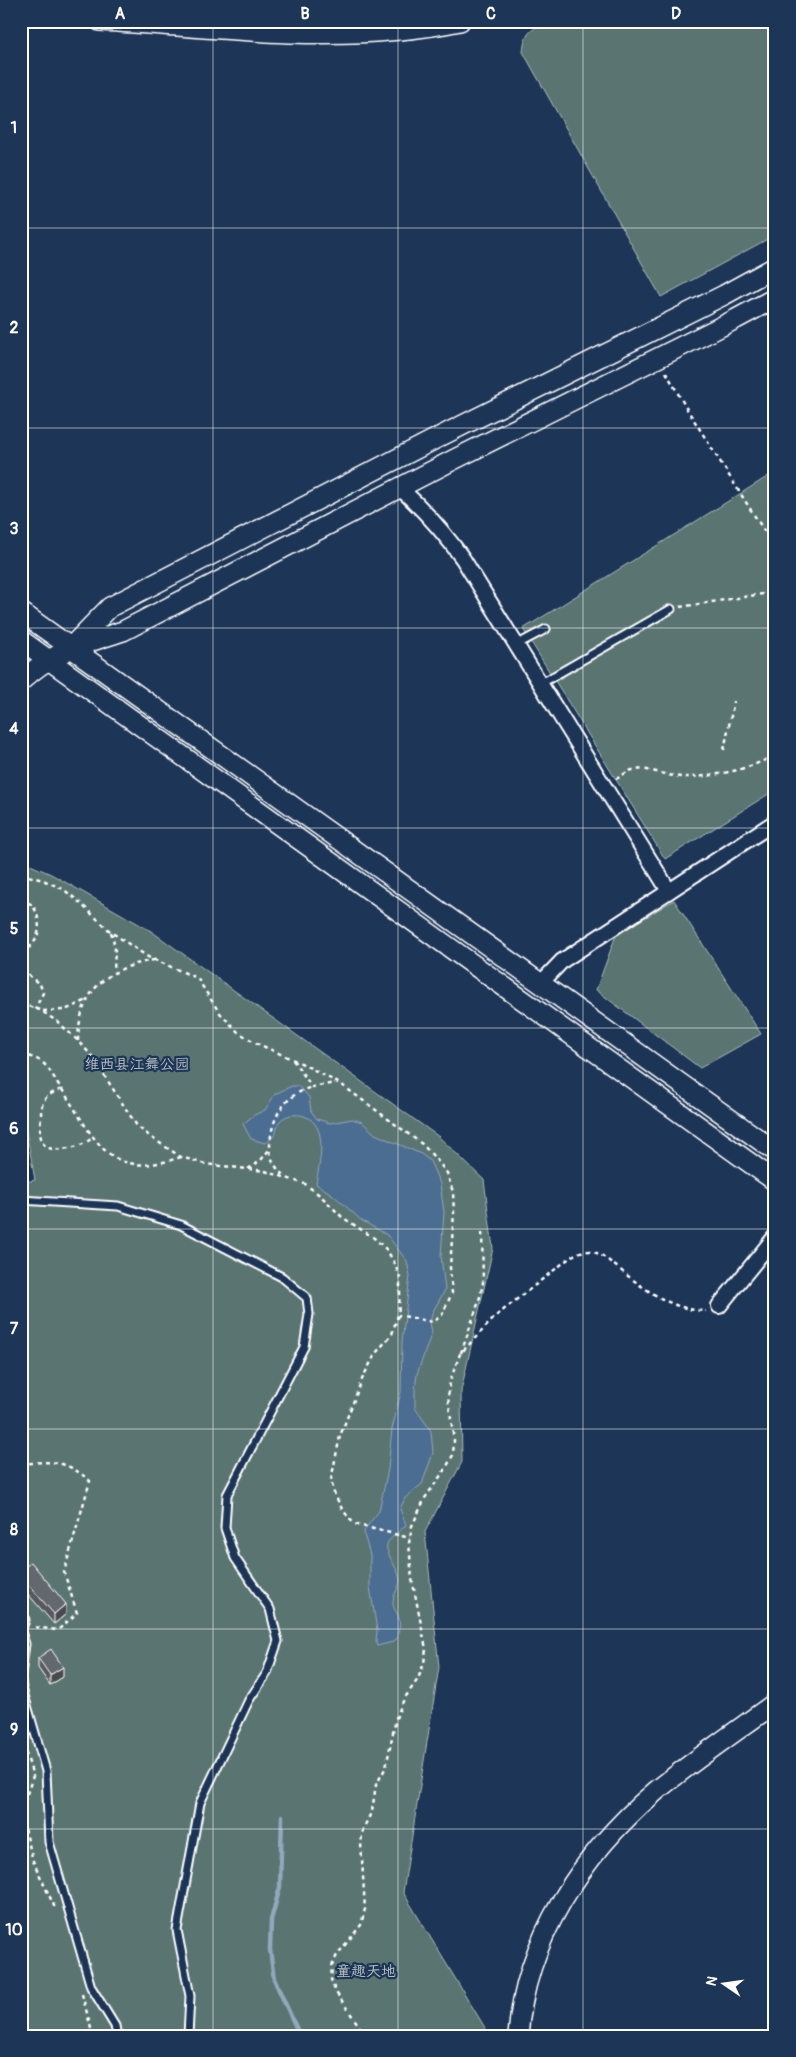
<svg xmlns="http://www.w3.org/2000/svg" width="796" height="2057" font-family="Pangolin,'LXGW WenKai TC',sans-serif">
<rect width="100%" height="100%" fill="#1d3557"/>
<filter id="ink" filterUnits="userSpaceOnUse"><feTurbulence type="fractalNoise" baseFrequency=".02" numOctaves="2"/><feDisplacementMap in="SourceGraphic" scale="10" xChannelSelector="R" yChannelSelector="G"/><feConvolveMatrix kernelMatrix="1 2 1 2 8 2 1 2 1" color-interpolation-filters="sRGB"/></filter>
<g filter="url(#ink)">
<!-- green -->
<g fill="#5a7471" stroke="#acbab8">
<path d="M551,21H775V235L661,297L523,52C525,31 532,28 551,21Z"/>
<polygon points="775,472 775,790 665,859 523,629"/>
<polygon points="21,861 51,874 151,931 439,1137 484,1180 493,1248 461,1391 462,1462 425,1532 439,1667 403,1892 490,2036 21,2036 21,1183 35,1180 21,1103"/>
<polygon points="674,900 761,1034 700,1068 596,990 616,935"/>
</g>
<!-- water -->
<path fill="#4b6d91" stroke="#93a7bd" d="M292,1086H298L309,1097L311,1111L317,1119L330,1123L352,1119L362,1122L375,1134L421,1154L430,1161L440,1184L444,1212L441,1256L445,1290L432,1313L430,1323L432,1332L417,1374L415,1391V1408L431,1431L433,1453L422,1484L405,1498L400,1509L406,1525C401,1531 390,1537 387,1544C384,1550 397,1568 399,1576C402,1586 394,1591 393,1601C392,1609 398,1612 399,1619C401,1625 398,1632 397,1638L393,1642L377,1646L376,1641L377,1630L370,1587V1555L364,1534L365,1529L379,1511L388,1469L392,1429L401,1392L402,1341L410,1276L407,1261L387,1235L361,1220L332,1194L316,1184C319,1164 330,1125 304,1116C297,1114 289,1114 282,1119C276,1123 278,1131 274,1136C272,1139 268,1141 265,1143L251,1139L243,1124L254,1115L265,1110L275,1094Z"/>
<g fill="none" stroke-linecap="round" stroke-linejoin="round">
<!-- stream -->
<polyline stroke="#93a7bd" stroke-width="4.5" points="282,1816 280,1887 271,1920 270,1950 274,1979 300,2036"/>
<!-- lane casing -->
<g stroke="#fff" stroke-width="11">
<g id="lane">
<polyline points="516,645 546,629"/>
<polyline points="540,684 671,609"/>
<polyline points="21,1200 118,1206 181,1225 282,1277 307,1298 309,1314 304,1347 227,1495 225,1528 235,1558 270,1609 278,1641 267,1673 249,1700 200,1803 177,1930 190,1996 188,2036"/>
<polyline points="21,1608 25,1620 21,1631"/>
<polyline points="21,1675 25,1644 21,1631"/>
<polyline points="21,1680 22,1688 46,1771 49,1842 91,1987 115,2026 117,2036"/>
</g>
</g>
<!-- street casing -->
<g stroke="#fff" stroke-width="18">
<g id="street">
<path d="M400,488C424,510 444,532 463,559L669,891"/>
<polyline points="541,983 562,961 775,822"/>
<polyline points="719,1306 775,1237"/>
</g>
</g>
<!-- secondary casing -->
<g stroke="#fff" stroke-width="22">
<g id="secondary">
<path d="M100,21C219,27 342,46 460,21"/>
<polyline points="21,612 775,1151"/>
<polyline points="21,640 775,1181"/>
<polyline points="73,645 110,607 443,435 724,295 775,267"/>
<path d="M21,681C53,651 83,644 123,631L455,459L736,319L775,298"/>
<path d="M518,2036C525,1939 583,1853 656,1791C694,1760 735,1732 775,1703"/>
</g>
</g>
<!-- path -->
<g stroke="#fff" stroke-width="2.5" stroke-dasharray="4 4" stroke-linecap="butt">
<polyline points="666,372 685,406 775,548"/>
<polyline points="680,607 775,592"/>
<polyline points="724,750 734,701"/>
<path d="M616,779C620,777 625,773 629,771C646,765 668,778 686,777C714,777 751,769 775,755"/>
<polyline points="21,874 43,880 63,889 78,901 111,932 148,957 197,978 219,1012 238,1032 256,1043 303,1064 342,1085 422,1144 436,1159 447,1173 453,1192 454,1213 450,1267 452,1293 442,1315 433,1322 398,1315"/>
<path d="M21,899C24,901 30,903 32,905C39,913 41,930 36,939C34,943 31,945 29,948C18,965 26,975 40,984L43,993L35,1009"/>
<polyline points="111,932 115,947 114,972"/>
<polyline points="21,1004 40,1010 58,1022 78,1041 91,1055 137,1126 152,1138 181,1157 205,1164 265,1171 305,1184 321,1196 342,1217 374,1238 387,1250 395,1264 400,1278 400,1295 398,1315 392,1334 376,1353 363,1377 340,1436 331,1480 334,1493 342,1509 354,1524 410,1538"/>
<polyline points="43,1011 65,1010 85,1001"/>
<path d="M78,1041C79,990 107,968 154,960"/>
<path d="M21,1054C28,1056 37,1058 43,1063C50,1069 55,1080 61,1088C97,1141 107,1182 181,1157"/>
<polyline points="293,1060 312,1087 335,1083"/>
<path d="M61,1089C56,1092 48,1094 45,1099C41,1105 41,1111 41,1118C38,1143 42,1153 69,1148C80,1146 85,1144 93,1137"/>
<polyline points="248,1169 261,1160 269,1150"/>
<path d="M283,1175C279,1171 274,1165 272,1159C269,1152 270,1143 271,1135C275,1111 288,1094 312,1087"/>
<polyline points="461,1353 479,1301 483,1283 482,1230"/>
<path d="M21,1464C53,1461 64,1459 90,1481L64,1572L77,1613L58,1630L33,1627"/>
<polyline points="21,1737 33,1776 21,1812 33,1861 56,1910"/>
<polyline points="82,1994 93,2036"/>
<path d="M366,2036L335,1991L331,1979L332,1966L337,1955L361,1925L365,1909L361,1843L363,1829L372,1811L376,1785L386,1767L396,1718L404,1699L418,1679L424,1663L426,1649L412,1579L409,1543L412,1526L425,1498L446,1468L453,1455L454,1440L448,1398L450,1381L460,1354L497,1315L572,1256L580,1252L590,1251L600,1254C632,1278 663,1310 706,1311"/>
</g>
<!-- lane -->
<use href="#lane" stroke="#1d3557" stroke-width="7"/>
<!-- street -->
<use href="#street" stroke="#1d3557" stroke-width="14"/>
<!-- secondary -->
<use href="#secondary" stroke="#1d3557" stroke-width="19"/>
</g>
<!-- wall -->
<g fill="#56595f" stroke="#fff">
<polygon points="21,1571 66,1614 54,1624 21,1586"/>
<polygon points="38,1658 63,1677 50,1685 38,1668"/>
</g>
<!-- shaded-wall -->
<g fill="#46484d" stroke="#fff">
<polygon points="66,1604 66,1614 54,1624 54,1614"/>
<polygon points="63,1667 63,1677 50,1685 50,1675"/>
</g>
<!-- building -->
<g fill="#64676e" stroke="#fff">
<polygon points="31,1562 66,1604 54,1614 21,1576 21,1571"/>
<polygon points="51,1649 63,1667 50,1675 38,1658"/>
</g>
</g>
<!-- grid -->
<path fill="none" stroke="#fff" stroke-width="1" stroke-opacity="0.55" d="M213,21V2036M398,21V2036M583,21V2036M21,228H775M21,428H775M21,628H775M21,828H775M21,1028H775M21,1229H775M21,1429H775M21,1629H775M21,1829H775"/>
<g text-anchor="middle" stroke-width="4.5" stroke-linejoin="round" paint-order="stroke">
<!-- park labels -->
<g font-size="15" fill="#b5c0bf" stroke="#1d3557">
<text x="137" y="1069">维西县江舞公园</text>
<text x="366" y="1976">童趣天地</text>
</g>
</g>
<!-- margin -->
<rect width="796" height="2057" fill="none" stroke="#1d3557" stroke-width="55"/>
<!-- north arrow -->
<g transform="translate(724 1984) rotate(283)" stroke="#1d3557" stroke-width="4" paint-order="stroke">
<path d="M0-4L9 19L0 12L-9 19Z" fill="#ffffff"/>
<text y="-8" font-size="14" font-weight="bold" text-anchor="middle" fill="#ffffff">N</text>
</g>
<rect x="28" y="28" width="740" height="2002" fill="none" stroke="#fff" stroke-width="2"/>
<g font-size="16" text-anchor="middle" font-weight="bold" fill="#fff">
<text x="120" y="19">A</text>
<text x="305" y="19">B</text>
<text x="491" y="19">C</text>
<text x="676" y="19">D</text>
<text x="14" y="133">1</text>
<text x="14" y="333">2</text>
<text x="14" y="534">3</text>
<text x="14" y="734">4</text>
<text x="14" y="934">5</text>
<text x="14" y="1134">6</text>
<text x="14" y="1334">7</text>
<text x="14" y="1535">8</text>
<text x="14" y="1735">9</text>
<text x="14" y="1935">10</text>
</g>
</svg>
